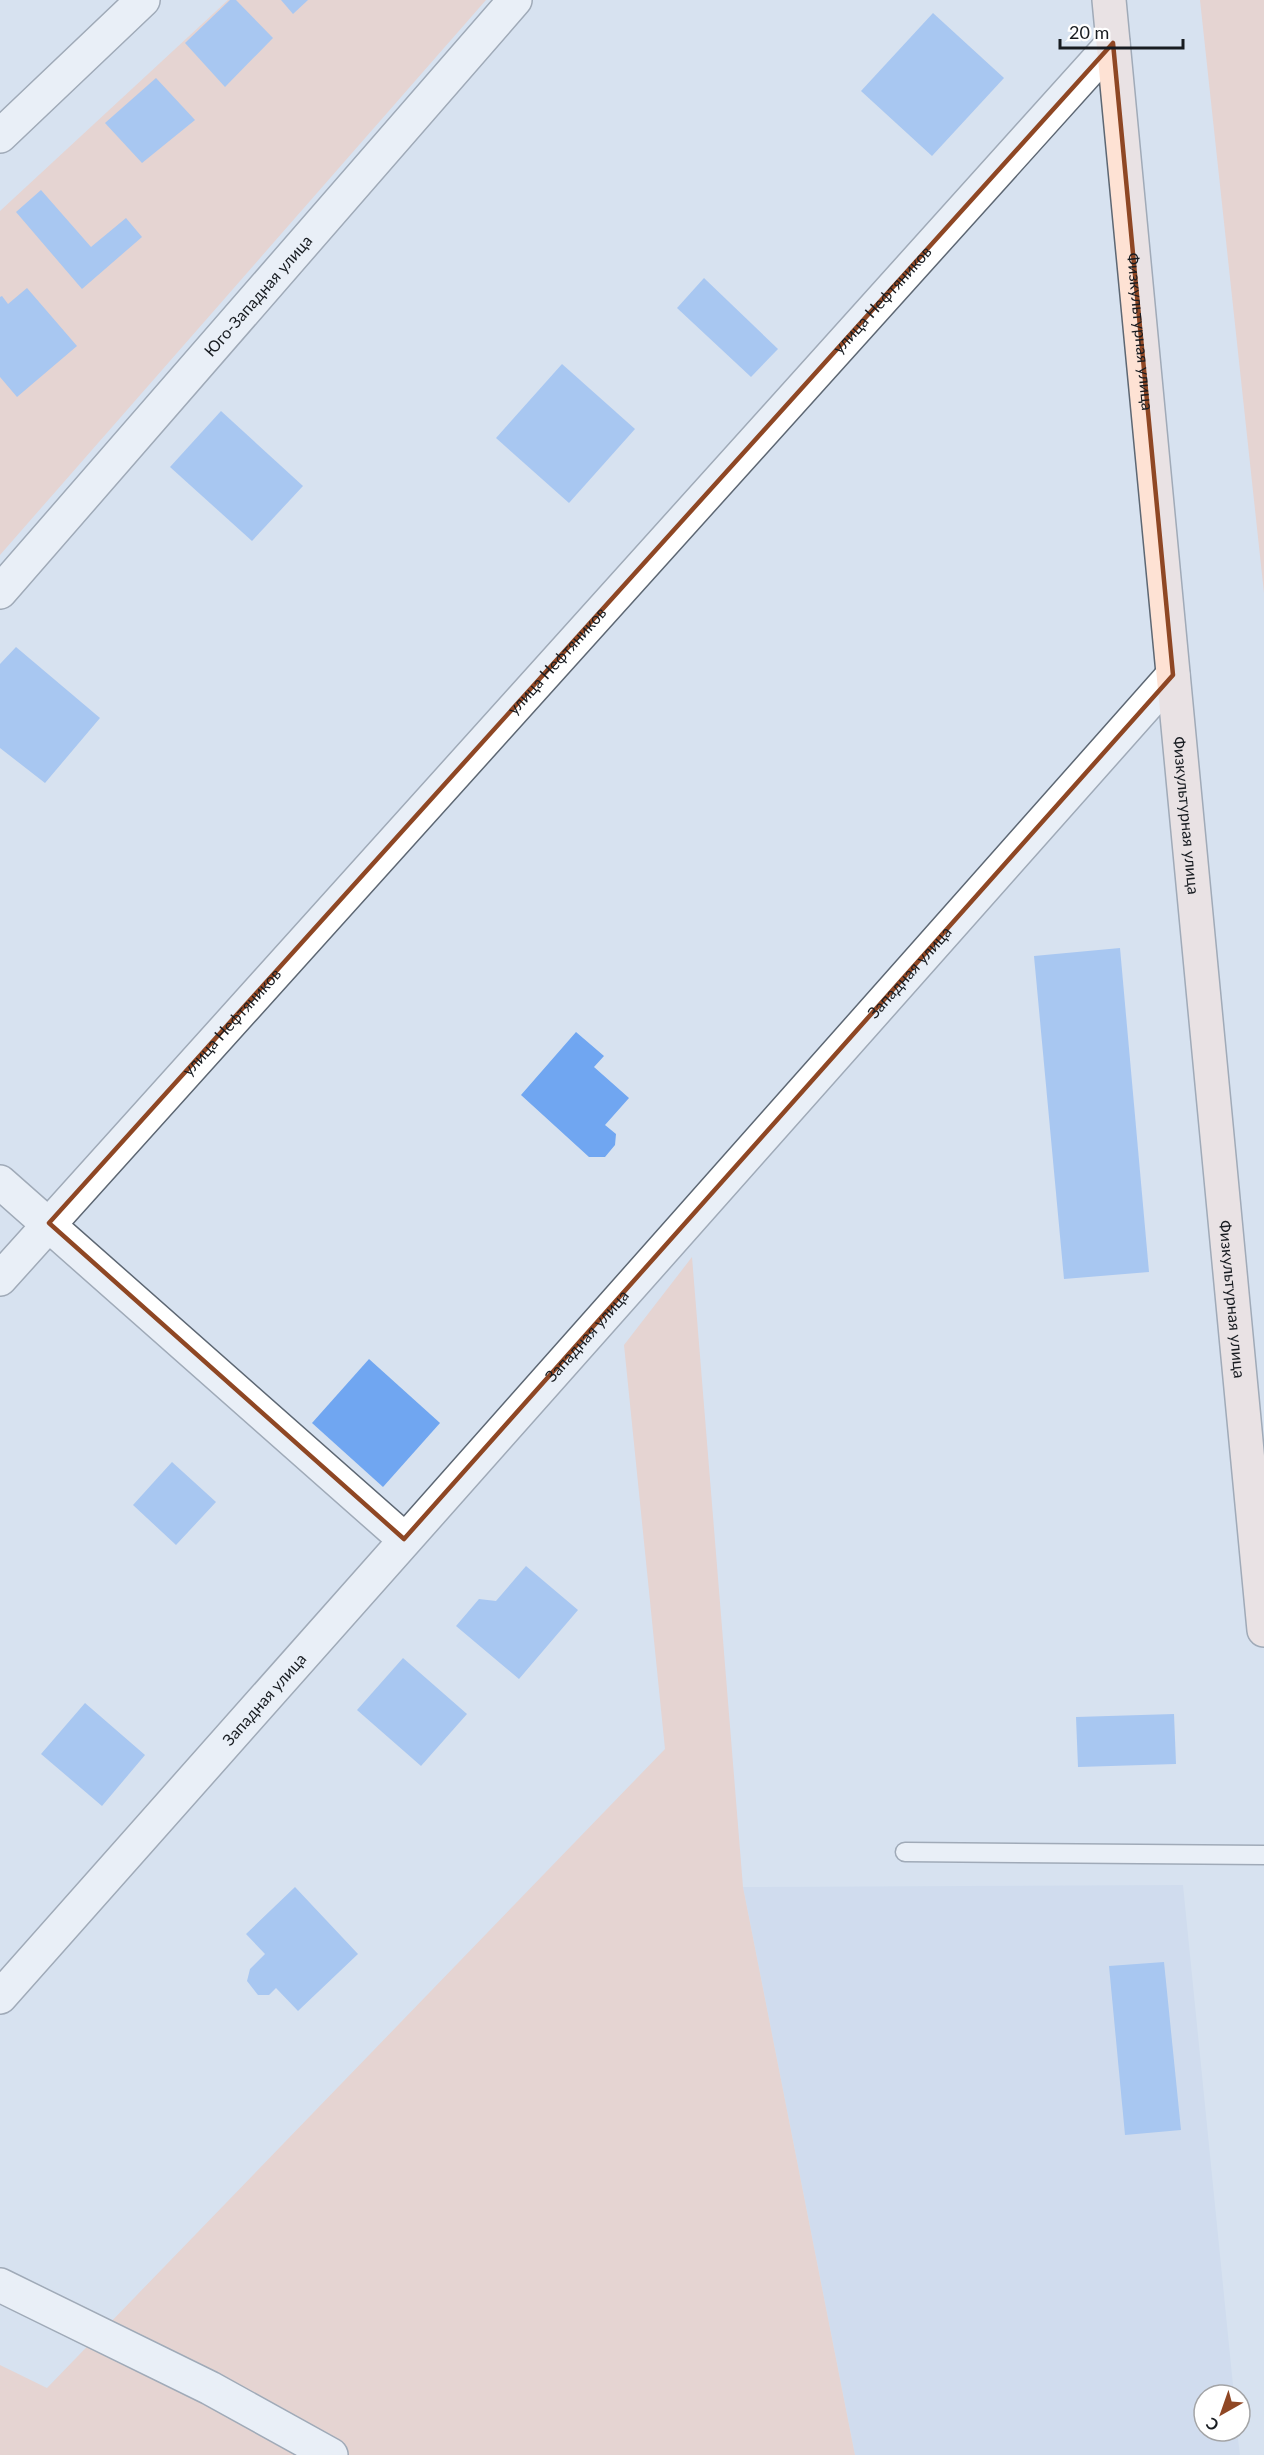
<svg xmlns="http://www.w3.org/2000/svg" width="1264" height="2455" font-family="Lato,sans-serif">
<rect width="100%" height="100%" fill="#d7e2f0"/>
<!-- built -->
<polygon fill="#c7d6eb" points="1183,1885 1234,2395 1204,2395 1204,2431 1237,2431 1240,2455 855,2455 743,1887"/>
<!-- green -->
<g fill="#f5c3ad">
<polygon points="228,0 486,0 0,555 0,211"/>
<polygon points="1200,0 1264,0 1264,593"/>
<polygon points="692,1257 743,1887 855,2455 0,2455 0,2365 47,2388 665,1749 624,1345"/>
</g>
<!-- building -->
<g fill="#70a6f1">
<polygon points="230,0 236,0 273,38 225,87 185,43"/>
<polygon points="281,0 308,0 293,14"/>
<polygon points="933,13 1004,78 932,156 861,91"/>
<polygon points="156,78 195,120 142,163 105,123"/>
<polygon points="41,190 91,247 126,218 142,237 82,289 16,212"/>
<polygon points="704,278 778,349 751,377 677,308"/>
<polygon points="27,288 77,346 17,397 0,377 0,297 2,296 8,304"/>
<polygon points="562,364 635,429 569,503 496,438"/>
<polygon points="221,411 303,486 252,541 170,467"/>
<polygon points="16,647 100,718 45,783 0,748 0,664"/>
<polygon points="1120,948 1149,1272 1064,1279 1034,956"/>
<polygon points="576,1032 604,1056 594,1067 629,1098 605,1125 616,1134 615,1145 605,1157 589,1157 521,1095"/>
<polygon points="369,1359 440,1423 383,1487 312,1423"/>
<polygon points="172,1462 216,1502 176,1545 133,1505"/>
<polygon points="526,1566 578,1610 519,1679 456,1626 479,1599 496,1601"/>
<polygon points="403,1658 467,1714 421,1766 357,1710"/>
<polygon points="85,1703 145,1755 102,1806 41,1754"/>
<polygon points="1174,1714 1176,1764 1078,1767 1076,1717"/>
<polygon points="295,1887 358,1954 298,2011 276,1988 269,1995 258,1995 247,1981 250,1969 265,1954 246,1934"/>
<polygon points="1164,1962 1181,2130 1125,2135 1109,1966"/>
</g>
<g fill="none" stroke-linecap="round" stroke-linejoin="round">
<!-- lane casing -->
<g stroke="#5d6773" stroke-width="21">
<polyline id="lane" points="905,1852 1264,1855"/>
</g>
<!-- street casing -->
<g stroke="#5d6773" stroke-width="36">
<g id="street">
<polyline points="0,136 143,0"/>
<path id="s1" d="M0,592L515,0"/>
<polyline points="0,1182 404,1539"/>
<path id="s2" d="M0,1279L1113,43"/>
<path id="s3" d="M0,1997L1173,675"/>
<polyline points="0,2285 210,2388 331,2455"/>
</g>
</g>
<!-- secondary casing -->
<g stroke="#5d6773" stroke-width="36">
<g id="secondary">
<path id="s4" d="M1109,0L1264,1630"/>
</g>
</g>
<!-- lane -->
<use href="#lane" stroke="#fff" stroke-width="18"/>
<!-- street -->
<use href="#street" stroke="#fff" stroke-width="33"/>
<!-- secondary -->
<use href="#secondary" stroke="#fee2d4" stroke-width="33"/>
</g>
<!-- marked area -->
<path d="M0 0H1264V2455H0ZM1113,43L1173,675L404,1539L49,1223Z" fill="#d7e2f0" fill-opacity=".55" fill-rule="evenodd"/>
<path fill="none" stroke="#8f4724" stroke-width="4.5" stroke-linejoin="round" d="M1113,43L1173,675L404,1539L49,1223Z"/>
<g text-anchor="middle" stroke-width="5" stroke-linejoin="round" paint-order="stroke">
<!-- street labels -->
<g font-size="16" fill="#181c21" stroke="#fff">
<text dy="6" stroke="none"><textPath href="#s1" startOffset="393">Юго-Западная улица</textPath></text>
<text dy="6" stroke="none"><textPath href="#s2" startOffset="1318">улица Нефтяников</textPath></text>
<text dy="6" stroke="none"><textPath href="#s4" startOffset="333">Физкультурная улица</textPath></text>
<text dy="6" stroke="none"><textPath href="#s2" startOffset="832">улица Нефтяников</textPath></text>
<text dy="6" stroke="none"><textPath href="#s4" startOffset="819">Физкультурная улица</textPath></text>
<text dy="6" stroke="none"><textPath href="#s3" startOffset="1370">Западная улица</textPath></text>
<text dy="6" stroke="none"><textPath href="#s2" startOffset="346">улица Нефтяников</textPath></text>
<text dy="6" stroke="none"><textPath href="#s4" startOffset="1305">Физкультурная улица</textPath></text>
<text dy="6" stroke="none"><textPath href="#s3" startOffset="884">Западная улица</textPath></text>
<text dy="6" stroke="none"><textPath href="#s3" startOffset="398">Западная улица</textPath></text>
</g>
</g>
<!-- north arrow -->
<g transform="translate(1222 2413) rotate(220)"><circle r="28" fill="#ffffff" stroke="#a3a4a6" stroke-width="1.5"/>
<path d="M0-4.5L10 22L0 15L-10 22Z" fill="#8f4724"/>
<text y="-9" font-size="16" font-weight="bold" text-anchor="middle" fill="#181c21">С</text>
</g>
<!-- scale -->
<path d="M1060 39v9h123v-9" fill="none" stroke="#181c21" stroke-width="3"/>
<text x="1069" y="39" font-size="18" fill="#181c21" stroke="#ffffff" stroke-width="4.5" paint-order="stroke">20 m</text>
</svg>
